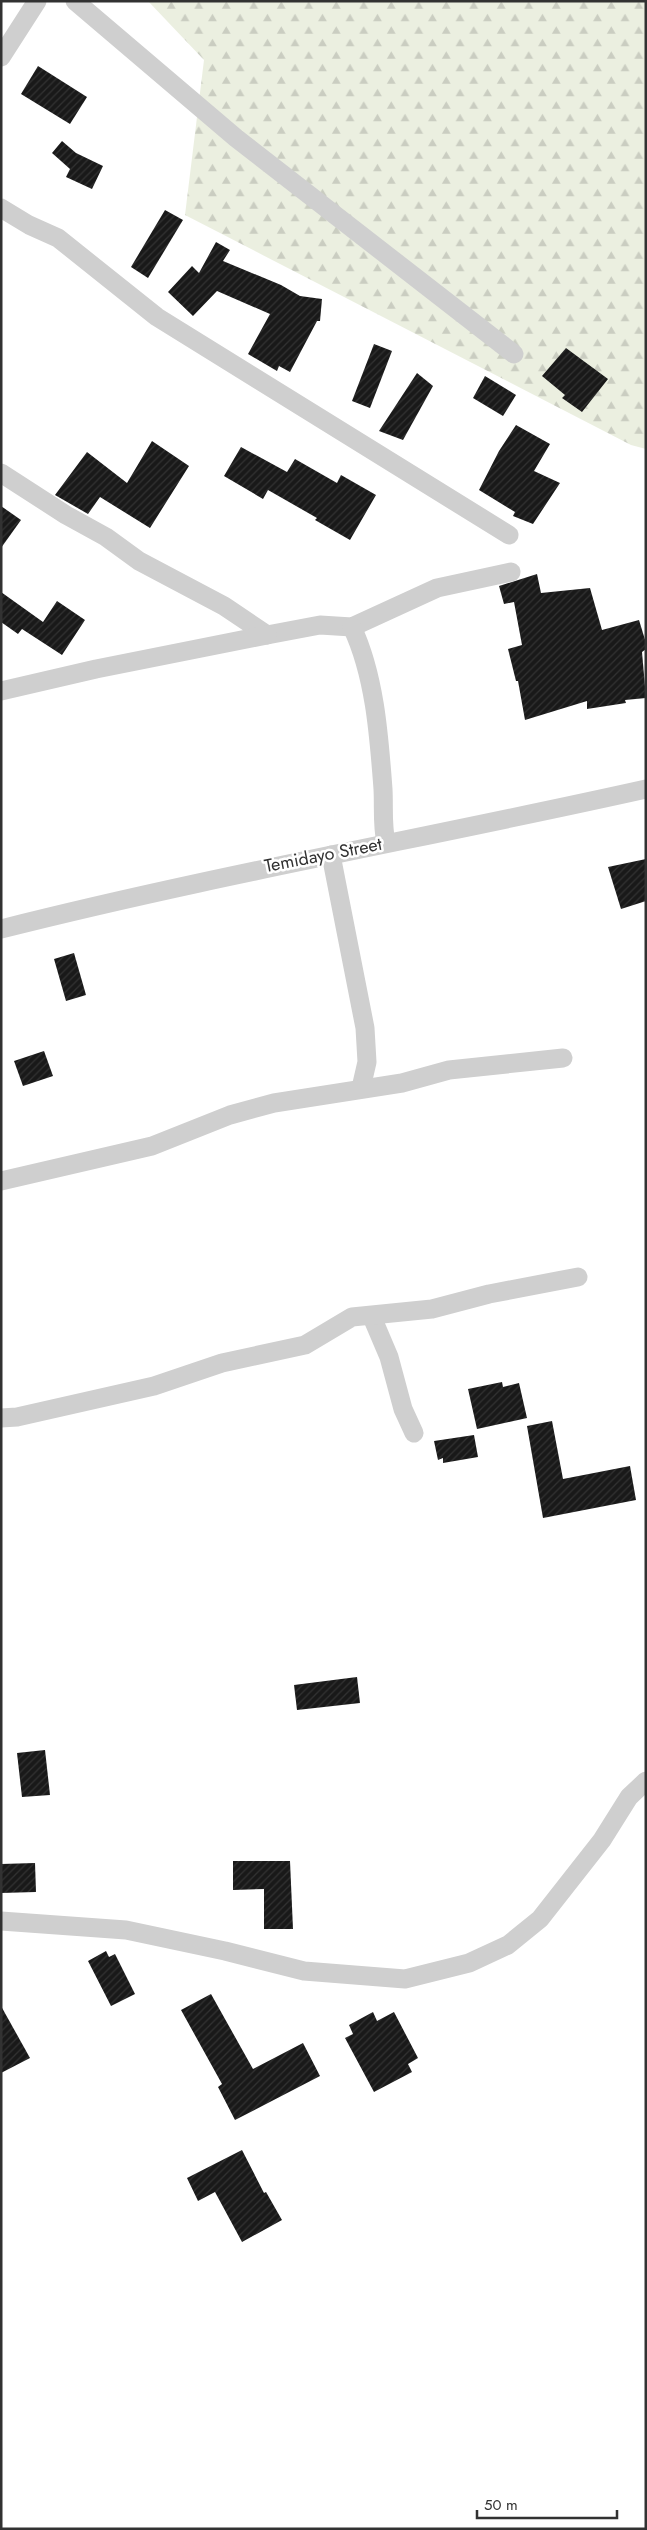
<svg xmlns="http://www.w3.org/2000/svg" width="647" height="2530" font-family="Jost,sans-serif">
<defs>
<pattern id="forest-firs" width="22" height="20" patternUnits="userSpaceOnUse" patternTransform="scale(1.25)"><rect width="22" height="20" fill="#ebefe0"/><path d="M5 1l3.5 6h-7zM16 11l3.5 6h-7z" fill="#cacdc1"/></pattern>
<pattern id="building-hatch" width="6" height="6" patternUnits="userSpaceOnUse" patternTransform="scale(1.25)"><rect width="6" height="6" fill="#191919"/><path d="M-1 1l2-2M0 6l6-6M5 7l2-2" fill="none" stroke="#323232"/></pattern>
</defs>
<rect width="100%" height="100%" fill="#fff"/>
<!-- forest -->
<polygon fill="url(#forest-firs)" points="148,1 646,1 646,449 631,445 185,215 204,60"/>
<!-- building -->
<g fill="url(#building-hatch)">
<polygon points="38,66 87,97 70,124 21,94"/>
<polygon points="62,141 76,153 103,166 92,189 66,177 70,169 52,153"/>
<polygon points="165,210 183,220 148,278 131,267"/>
<polygon points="216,242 230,250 223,261 281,285 300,296 322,299 320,321 317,321 290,372 279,366 277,371 248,354 270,314 217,291 193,316 168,292 192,266 199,273"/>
<polygon points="374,344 392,351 370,408 352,401"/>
<polygon points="566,348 608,379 582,412 562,398 565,395 542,376"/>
<polygon points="417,373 433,386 403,440 379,431"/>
<polygon points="485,376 516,395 503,416 473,398"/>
<polygon points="516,425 550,444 534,471 560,483 533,524 513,516 515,512 479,490 499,451"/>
<polygon points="152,441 189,466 150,528 100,497 88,514 55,495 87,452 127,483"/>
<polygon points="241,447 287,472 295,459 337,483 341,475 376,495 350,540 315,520 317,518 268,490 263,499 224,476"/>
<polygon points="1,506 21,520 1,548"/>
<polygon points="537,574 541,593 590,588 602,630 639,620 646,643 646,649 642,652 646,698 625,700 626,703 587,709 587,701 525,720 518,681 516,681 508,649 522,645 514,602 504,604 499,586"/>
<polygon points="1,592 43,622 57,601 85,620 62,655 22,629 18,634 1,622"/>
<polygon points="646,859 646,901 621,909 608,867"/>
<polygon points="74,953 86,995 66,1001 54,959"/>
<polygon points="44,1051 53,1076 23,1086 14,1061"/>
<polygon points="502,1382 503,1387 519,1383 527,1418 477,1429 468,1389"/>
<polygon points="552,1421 563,1479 630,1466 636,1500 543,1518 527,1426"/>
<polygon points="474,1435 478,1457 443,1463 443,1458 438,1460 434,1441"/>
<polygon points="357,1677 360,1703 297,1710 294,1685"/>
<polygon points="45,1750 50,1795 22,1797 17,1753"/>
<polygon points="233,1861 290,1861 293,1929 264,1929 264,1889 233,1890"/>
<polygon points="35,1863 36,1892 1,1893 1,1864"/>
<polygon points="106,1951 109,1957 115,1954 135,1994 111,2006 88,1961"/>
<polygon points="211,1994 253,2069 303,2043 320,2076 235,2120 218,2087 222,2084 181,2010"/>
<polygon points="1,2006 30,2058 1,2073"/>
<polygon points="373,2012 377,2021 394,2012 418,2058 408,2064 412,2072 374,2092 345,2038 353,2034 349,2025"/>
<polygon points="242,2150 264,2193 266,2192 282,2220 242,2242 215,2192 198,2201 187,2178"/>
</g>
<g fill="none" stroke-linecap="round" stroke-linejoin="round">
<!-- minor -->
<g stroke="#cfcfcf" stroke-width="19">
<polyline points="75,1 236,138 514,354"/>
<polyline points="1,57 37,1"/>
<polyline points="1,208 29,225 58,238 157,317 509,535"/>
<polyline points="1,473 66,515 106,537 139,561 224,606 267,635 320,625 352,627 437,588 511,572"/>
<path d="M352,627C375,676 379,736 383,789C384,808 382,824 386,843"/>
<polyline points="1,691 96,669 267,635"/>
<polyline points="331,855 365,1028 367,1062 361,1088"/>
<path d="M1,929C215,875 431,837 646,789"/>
<polyline points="1,1181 152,1146 230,1115 274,1103 402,1083 449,1070 563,1058"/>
<polyline points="372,1317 389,1357 403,1409 414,1433"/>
<polyline points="1,1418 17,1417 154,1386 222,1363 305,1345 352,1317 432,1309 489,1294 578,1277"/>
<polyline points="1,1921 126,1930 225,1951 304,1971 405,1979 469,1963 508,1945 540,1919 602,1840 629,1797 646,1781"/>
</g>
</g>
<g text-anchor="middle" stroke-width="5" stroke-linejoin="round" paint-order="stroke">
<!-- street labels -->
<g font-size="18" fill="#323232" stroke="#fff">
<text transform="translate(323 855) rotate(-11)" y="6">Temidayo Street</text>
</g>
</g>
<!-- border -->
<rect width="647" height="2530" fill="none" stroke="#323232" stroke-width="5"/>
<!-- scale -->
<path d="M477 2510v8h140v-8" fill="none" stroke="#323232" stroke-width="2.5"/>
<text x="484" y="2510" font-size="15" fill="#323232" stroke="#ffffff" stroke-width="4" paint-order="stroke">50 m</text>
</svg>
